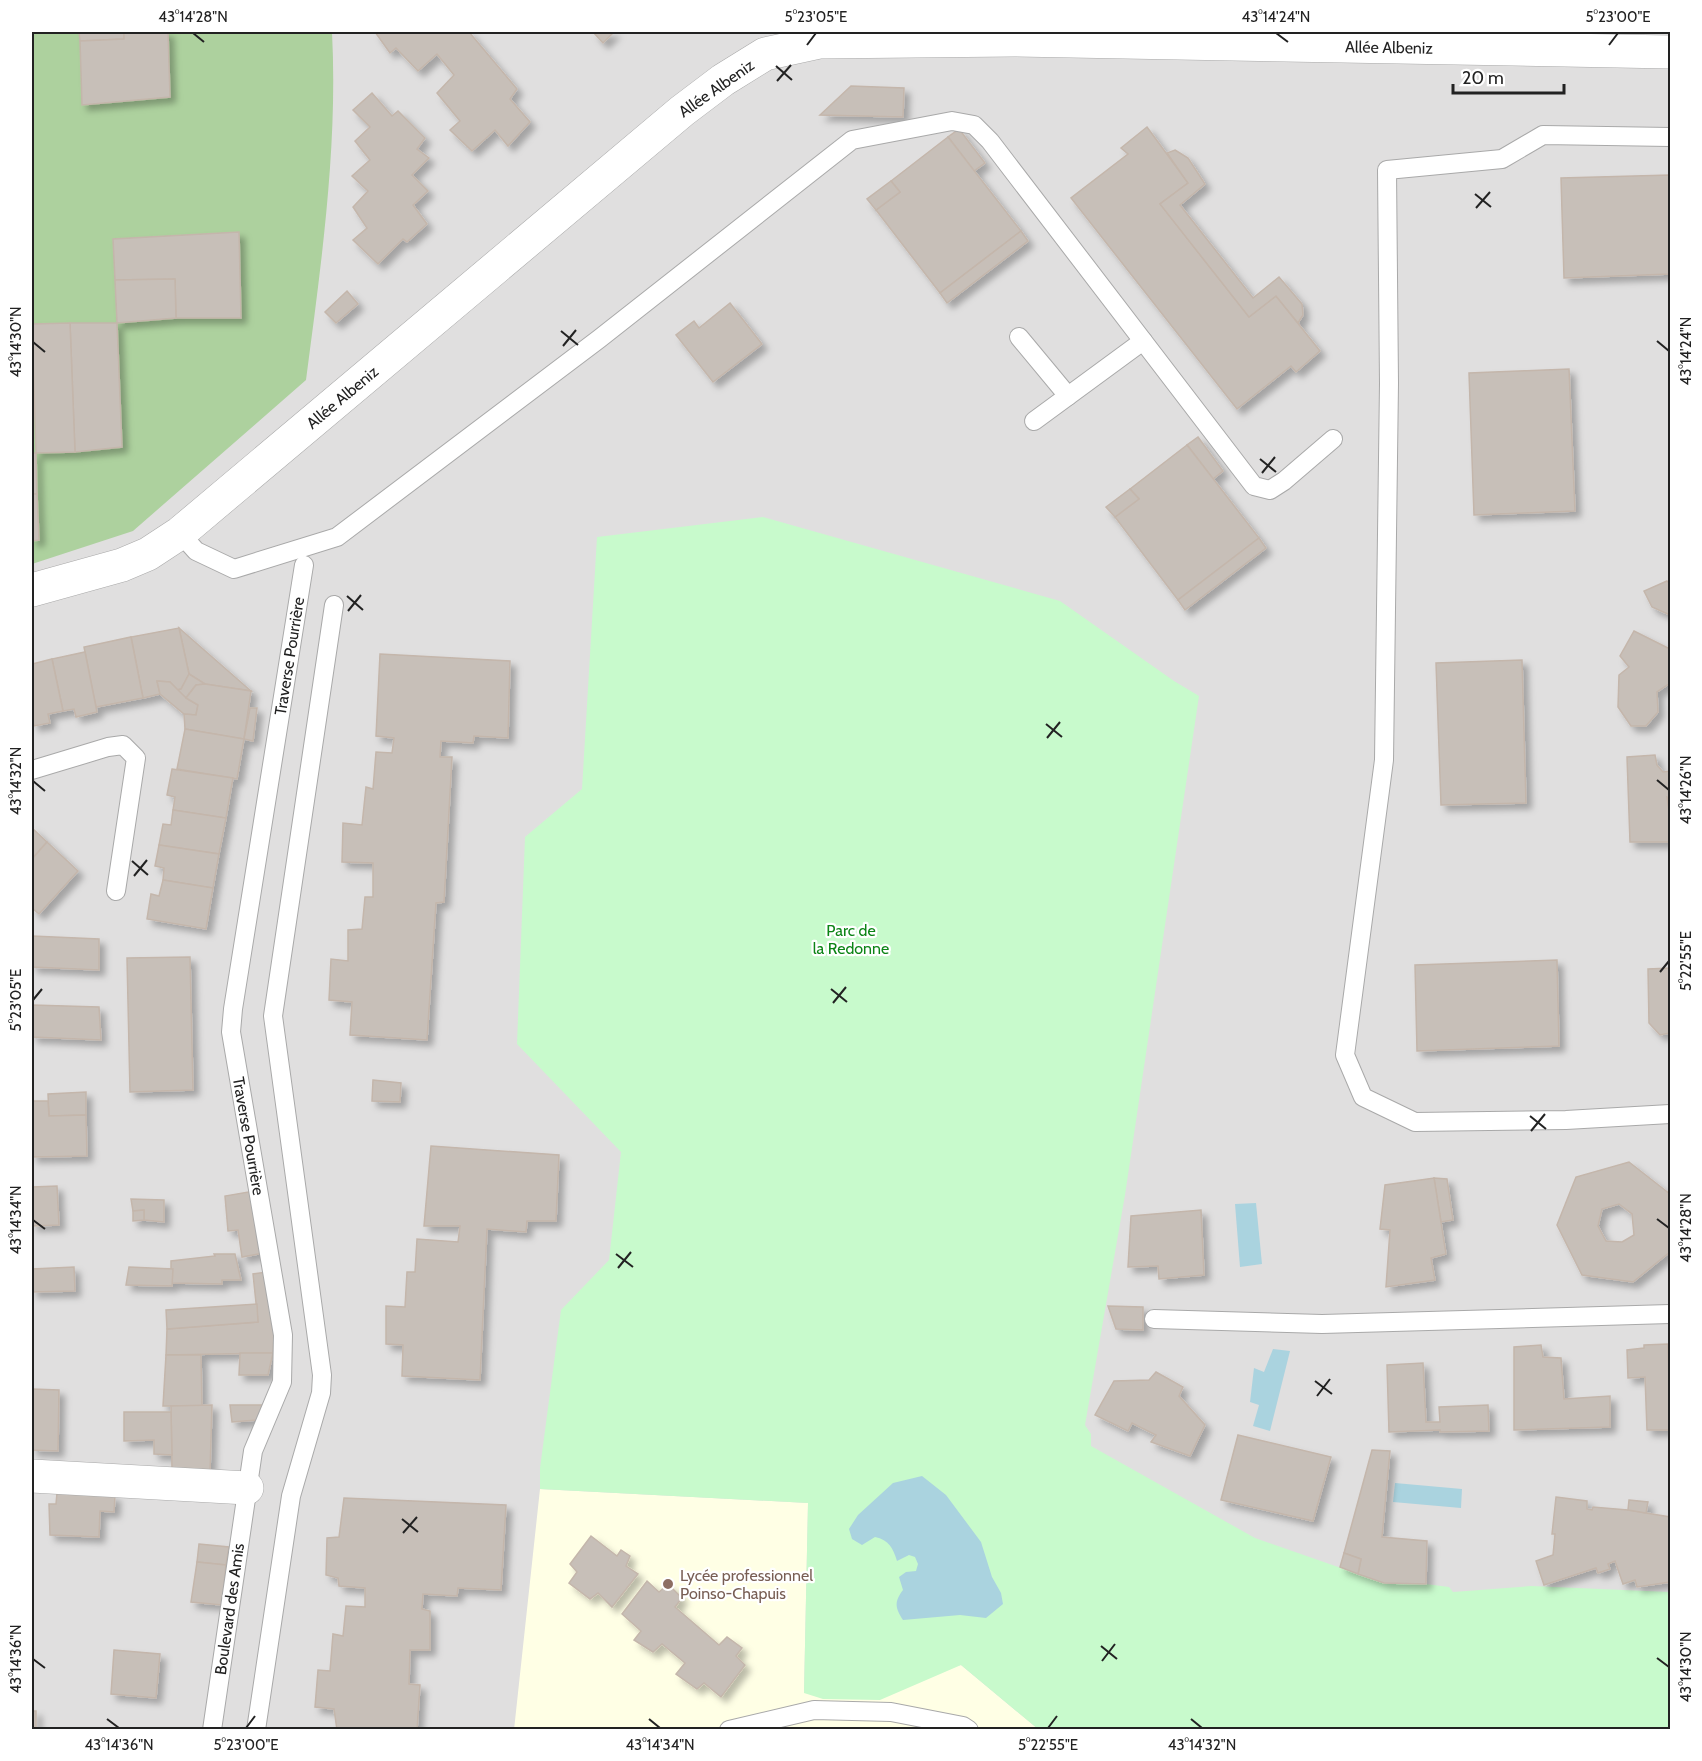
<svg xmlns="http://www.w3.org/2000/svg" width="1702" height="1761" font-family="Cabin,sans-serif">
<defs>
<filter id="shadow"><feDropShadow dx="5.5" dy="5.5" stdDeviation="3" flood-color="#0004"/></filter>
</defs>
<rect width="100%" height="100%" fill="#f2efe9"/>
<!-- residential -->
<polygon fill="#e0dfdf" points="32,32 1670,32 1670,1729 32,1730"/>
<!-- education -->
<polygon fill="#ffffe5" points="540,1489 808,1503 804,1693 961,1665 1038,1729 514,1730"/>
<!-- forest -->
<path fill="#add19e" d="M32,32H332C338,148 321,265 306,380L133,531L32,564Z"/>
<!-- park -->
<polygon fill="#c8facc" points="763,517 1060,601 1174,681 1199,696 1125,1195 1085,1425 1091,1434 1091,1446 1255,1538 1384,1583 1426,1584 1449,1587 1453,1592 1531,1586 1670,1592 1670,1729 1038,1729 961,1665 880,1700 823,1699 804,1693 808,1503 540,1489 540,1468 561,1310 609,1260 621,1152 517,1044 525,837 582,789 597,537"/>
<!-- water -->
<g fill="#aad3df">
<polygon points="1256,1203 1262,1264 1240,1267 1235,1204"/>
<polygon points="1273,1349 1290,1351 1270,1431 1253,1426 1259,1405 1250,1402 1254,1368 1264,1372"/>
<path d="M922,1476L946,1495L981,1542L992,1577L1001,1593L1003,1604L986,1618L960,1615L903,1620C895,1608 894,1602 903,1590L899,1577L906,1572L916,1571L918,1564L915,1557L909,1555L897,1561C893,1548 889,1540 875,1537L862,1545L852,1539L849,1529L858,1515L893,1483Z"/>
<polygon points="1395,1483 1462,1489 1461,1508 1393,1502"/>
</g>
<!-- building -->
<g fill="#c7bfb8" stroke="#c4b6ab" stroke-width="1.5" fill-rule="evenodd" filter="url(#shadow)">
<polygon points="79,32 124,32 124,39 80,41"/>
<polygon points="124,32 168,32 170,97 82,105 80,41 124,39"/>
<polygon points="375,32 469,32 517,89 510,99 530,122 508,146 495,130 472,151 450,130 460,121 437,93 454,75 437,54 418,71 396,48 390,53"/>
<polygon points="593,32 614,32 603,43"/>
<polygon points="851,86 904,88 903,117 820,115"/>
<polygon points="372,93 392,116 398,111 425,138 417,149 429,158 412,175 428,191 413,205 427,224 407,242 403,239 378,264 353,240 367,228 353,207 368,191 352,176 370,160 355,141 370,127 353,110"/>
<polygon points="1147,127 1188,183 1160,204 1249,317 1276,296 1320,351 1296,372 1291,366 1237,409 1071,198 1128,154 1121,148"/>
<polygon points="959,129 985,163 974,171 948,137"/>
<polygon points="948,137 1021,231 940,293 876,210 900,192 891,181"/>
<polygon points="1175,150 1188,158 1205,184 1180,205 1253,298 1279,277 1302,304 1303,315 1298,323 1276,296 1249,317 1160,204 1188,183 1167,153"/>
<polygon points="1670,175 1670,274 1564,278 1561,178"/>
<polygon points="891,181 900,192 876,210 867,199"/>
<polygon points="1021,231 1028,241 947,303 940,293"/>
<polygon points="239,232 241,318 176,318 175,279 115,280 113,239"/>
<polygon points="175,279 176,318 117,323 115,280"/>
<polygon points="347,291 358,304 336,323 325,312"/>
<polygon points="730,303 762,344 713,382 676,335 694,321 699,328"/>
<polygon points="70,323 117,323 122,447 75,452"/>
<polygon points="70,323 75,452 36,453 32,324"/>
<polygon points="1569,369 1575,511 1474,515 1469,373"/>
<polygon points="1198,437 1223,471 1213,479 1187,445"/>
<polygon points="1187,445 1259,538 1178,600 1115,517 1139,499 1130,489"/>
<polygon points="32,453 36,453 37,494 32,494"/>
<polygon points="1130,489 1139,499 1115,517 1106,507"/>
<polygon points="32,494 37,494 39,540 32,541"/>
<polygon points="1259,538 1266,548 1185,610 1178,600"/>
<polygon points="1667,581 1670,584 1670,615 1652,607 1644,591"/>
<polygon points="179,628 251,691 205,684 189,674"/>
<polygon points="179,628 189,674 181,689 177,690 170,682 157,681 160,694 143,698 131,637"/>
<polygon points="1634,631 1670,649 1670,683 1657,692 1658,712 1646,726 1631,726 1618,707 1619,675 1629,667 1620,656"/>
<polygon points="131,637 143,698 96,707 84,647"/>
<polygon points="85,652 97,712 76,717 74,709 63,711 52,659"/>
<polygon points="380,654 510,661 508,738 474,736 473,743 441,741 440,757 452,757 444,902 436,903 427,1040 350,1035 352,1002 329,1000 331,959 348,961 348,930 362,929 365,897 373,897 373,863 342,862 343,823 362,825 366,787 373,789 376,752 392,753 394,738 376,736"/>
<polygon points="52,659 63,711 48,714 50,723 34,726 32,718 32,664"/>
<polygon points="1522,660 1526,803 1441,805 1436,663"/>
<polygon points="189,674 205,684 196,685 186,698 177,690 181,689"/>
<polygon points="157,681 170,682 186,698 198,705 196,715 184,714 160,694"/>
<polygon points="205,684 251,691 244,739 185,729 184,714 196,715 198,705 186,698 196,685"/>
<polygon points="250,708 257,708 253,741 244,739"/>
<polygon points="185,729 244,739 237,779 177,769"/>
<polygon points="1655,755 1657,765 1663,772 1670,771 1670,798 1667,797 1670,818 1670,842 1630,842 1627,757"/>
<polygon points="172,769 233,778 226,818 173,810 175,797 167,795"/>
<polygon points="173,810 226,818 219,854 159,845 163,824 171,825"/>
<polygon points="32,828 47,842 32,859"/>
<polygon points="47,842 78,871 39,914 32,908 32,859"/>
<polygon points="159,845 219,854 213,888 163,880 164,868 155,866"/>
<polygon points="163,880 213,888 206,929 147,919 151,894 159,896"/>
<polygon points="32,936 99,939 99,970 32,967"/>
<polygon points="190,957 193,1090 130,1092 127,958"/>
<polygon points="1557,960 1559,1046 1417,1051 1415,965"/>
<polygon points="1670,968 1670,1033 1660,1035 1649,1023 1648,969"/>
<polygon points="32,1005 99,1007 101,1040 32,1037"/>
<polygon points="373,1080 401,1083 400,1102 372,1101"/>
<polygon points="86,1092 86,1115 49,1116 48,1094"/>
<polygon points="32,1101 48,1101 49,1116 86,1115 87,1156 32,1157"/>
<polygon points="431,1146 559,1155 556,1221 527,1221 526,1232 487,1229 480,1380 402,1376 403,1345 386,1344 386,1306 405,1307 407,1272 415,1272 417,1239 458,1242 460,1226 424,1226"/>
<path d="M1629,1162L1670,1194V1252L1633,1282L1582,1275L1557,1225L1576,1177ZM1619,1204L1632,1214L1634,1235L1622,1242L1606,1241L1598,1226L1602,1209Z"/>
<polygon points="1434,1178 1447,1179 1453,1220 1441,1222"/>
<polygon points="1434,1178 1446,1254 1431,1258 1435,1280 1386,1287 1390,1230 1380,1229 1385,1185"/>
<polygon points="57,1186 59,1225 32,1226 32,1187"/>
<polygon points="254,1191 264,1253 242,1257 238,1230 228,1231 225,1196"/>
<polygon points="131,1199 164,1200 164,1222 144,1220 144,1210 133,1211"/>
<polygon points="144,1210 144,1220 133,1221 133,1211"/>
<polygon points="1201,1210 1204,1275 1159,1279 1158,1266 1128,1267 1131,1216"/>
<polygon points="214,1254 235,1254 241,1280 222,1280 222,1284 171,1283 171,1261 215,1256"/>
<polygon points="74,1267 75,1291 32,1292 32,1269"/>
<polygon points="129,1267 173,1269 172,1286 126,1285"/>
<polygon points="267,1272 275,1318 273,1353 166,1355 167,1329 258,1322 253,1274"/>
<polygon points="257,1304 258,1322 167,1329 166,1310"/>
<polygon points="1108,1306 1143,1307 1143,1330 1116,1329"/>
<polygon points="1668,1344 1670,1430 1647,1430 1645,1377 1628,1378 1627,1350 1644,1348 1644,1345"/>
<polygon points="1541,1345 1543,1357 1561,1358 1564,1399 1610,1396 1610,1427 1514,1430 1514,1347"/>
<polygon points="240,1353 273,1353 268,1375 239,1375"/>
<polygon points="166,1355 201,1355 202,1406 163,1406"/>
<polygon points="1423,1363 1426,1422 1440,1422 1439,1407 1488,1405 1489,1431 1440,1432 1440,1430 1389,1432 1387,1365"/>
<polygon points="1156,1372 1183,1387 1179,1396 1205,1425 1190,1456 1151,1442 1156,1435 1132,1423 1128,1431 1095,1415 1114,1381 1149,1380"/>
<polygon points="32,1389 59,1390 58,1451 32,1450"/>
<polygon points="212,1405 210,1472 172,1470 171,1406"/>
<polygon points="230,1405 262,1405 257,1420 232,1422"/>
<polygon points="124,1412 171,1412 172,1455 154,1454 154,1440 124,1441"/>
<polygon points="1238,1435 1331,1457 1313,1521 1221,1500"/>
<polygon points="1372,1450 1390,1451 1382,1537 1427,1541 1426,1584 1384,1583 1358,1574 1361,1559 1344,1553"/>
<polygon points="57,1493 115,1496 114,1512 100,1511 99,1537 50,1535 49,1504 56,1504"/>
<polygon points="1556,1497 1587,1501 1587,1509 1592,1510 1593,1507 1628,1510 1670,1517 1670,1582 1637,1587 1635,1580 1623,1584 1615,1561 1608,1564 1610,1569 1598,1573 1596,1568 1544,1585 1536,1561 1553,1555 1555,1534 1552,1534"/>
<polygon points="344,1498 506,1505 501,1590 458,1588 457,1596 423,1594 422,1609 430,1611 430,1650 410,1650 409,1684 420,1685 417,1730 337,1730 334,1709 315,1707 318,1670 330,1671 333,1634 343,1636 346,1606 365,1607 365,1588 339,1586 338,1578 326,1575 327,1538 339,1537"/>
<polygon points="1629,1500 1648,1502 1646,1513 1628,1510"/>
<polygon points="591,1536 617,1556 621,1550 630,1556 626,1566 638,1574 612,1607 598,1593 590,1599 569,1583 577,1572 570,1564"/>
<polygon points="199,1544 229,1547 226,1565 197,1562"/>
<polygon points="1344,1553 1361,1559 1358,1574 1340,1567"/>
<polygon points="197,1562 226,1565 222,1605 191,1602"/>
<polygon points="647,1581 659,1592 668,1584 682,1598 675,1607 719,1645 727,1637 742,1648 736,1656 745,1665 721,1697 704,1683 697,1689 676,1674 685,1663 662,1644 653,1652 634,1640 641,1631 622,1614"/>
<polygon points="114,1650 160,1654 156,1698 111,1694"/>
<rect x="32" y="1711" width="4" height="19"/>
</g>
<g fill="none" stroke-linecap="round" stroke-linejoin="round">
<!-- lane casing -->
<g stroke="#a9a9a9" stroke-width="20">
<g id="lane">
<polyline points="1670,137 1543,135 1502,159 1387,170 1389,383 1384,760 1345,1055 1363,1097 1415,1122 1566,1120 1670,1114"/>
<polyline points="1019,337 1068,396"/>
<polyline points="1034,421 1143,341"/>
<polyline points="180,533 196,551 234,569 337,537 599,339 852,140 952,121 974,125 990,141 1254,486 1270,490 1284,481 1333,439"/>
<polyline points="32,770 108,747 123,745 136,758 116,891"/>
<polyline points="1154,1319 1322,1324 1670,1314"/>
<polyline points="212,1730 253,1451 282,1382 283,1335 231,1032 233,1009 304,565"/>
<polyline points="256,1730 291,1496 321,1393 322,1375 273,1016 334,605"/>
<polyline points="729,1730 814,1710 891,1712 963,1726 969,1730"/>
</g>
</g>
<!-- street casing -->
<g stroke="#a9a9a9" stroke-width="34">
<g id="street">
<polyline points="32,590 122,565 148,554 180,533 682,111 723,80 765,54 820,42 1014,40 1670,52"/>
<polyline points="32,1476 247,1488"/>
</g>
</g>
<!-- lane -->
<use href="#lane" stroke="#fff" stroke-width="18"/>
<!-- street -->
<use href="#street" stroke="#fff" stroke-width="33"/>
</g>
<!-- ticks -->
<path fill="none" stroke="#222" stroke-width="2" d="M193,33L204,42M1276,33L1288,42M807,45L816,33M1609,45L1618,33M776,66L792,80M777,81L791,65M1475,194L1491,207M1476,208L1490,192M561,331L578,345M1657,341L1669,351M33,342L45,352M563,346L576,330M1260,459L1276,472M1262,473L1275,457M347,596L363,610M348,611L361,595M1046,724L1062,737M1047,738L1060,722M1657,780L1669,790M33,781L45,791M132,861L148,875M134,876L147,860M1660,972L1669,961M831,989L847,1002M33,1000L42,989M833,1003L846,987M1530,1116L1546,1129M1531,1131L1545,1114M1657,1219L1669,1228M33,1220L45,1229M616,1254L633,1267M618,1268L631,1252M1315,1381L1332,1394M1317,1396L1330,1379M402,1519L418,1532M403,1533L417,1517M1101,1646L1117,1659M1657,1658L1669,1667M33,1659L45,1668M1102,1661L1115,1644M107,1719L119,1728M649,1719L660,1728M1191,1719L1202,1728M246,1728L255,1716M1048,1728L1057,1716"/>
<!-- markers -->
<circle fill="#8d6e63" stroke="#fff" stroke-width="2" cx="668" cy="1584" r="6"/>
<g text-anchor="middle" stroke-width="4.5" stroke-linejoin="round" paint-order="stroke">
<!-- street labels -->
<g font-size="16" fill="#222" stroke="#fff">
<text transform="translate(1389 47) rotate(1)" y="6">Allée Albeniz</text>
<text transform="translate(716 88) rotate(-35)" y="6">Allée Albeniz</text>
<text transform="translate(342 397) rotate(-40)" y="6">Allée Albeniz</text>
<text transform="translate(289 656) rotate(-81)" y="6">Traverse Pourrière</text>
<text transform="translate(249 1136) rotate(80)" y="6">Traverse Pourrière</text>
<text transform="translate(229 1609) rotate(-82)" y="6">Boulevard des Amis</text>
</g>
<!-- park labels -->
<g font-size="16" fill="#0c8416" stroke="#fff">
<text x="851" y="936">Parc de<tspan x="851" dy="18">la Redonne</tspan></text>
</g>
<!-- education labels -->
<g font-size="16" fill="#785e54" stroke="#fff" text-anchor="start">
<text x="680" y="1581">Lycée professionnel<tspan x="680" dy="18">Poinso-Chapuis</tspan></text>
</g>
</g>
<!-- border -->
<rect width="1702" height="1761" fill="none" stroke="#ffffff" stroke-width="66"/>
<!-- scale -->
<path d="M1453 84v9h111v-9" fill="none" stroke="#222222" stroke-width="3"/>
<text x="1462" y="84" font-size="18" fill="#222222" stroke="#ffffff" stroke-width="4.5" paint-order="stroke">20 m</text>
<rect x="33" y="33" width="1636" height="1695" fill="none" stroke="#222" stroke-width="2"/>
<g font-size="15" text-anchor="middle" fill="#222">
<text x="193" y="22">43°14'28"N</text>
<text x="816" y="22">5°23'05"E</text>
<text x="1276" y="22">43°14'24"N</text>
<text x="1618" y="22">5°23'00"E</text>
<text transform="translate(16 342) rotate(-90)" y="5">43°14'30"N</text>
<text transform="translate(1686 351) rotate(-90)" y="5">43°14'24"N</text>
<text transform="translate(16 781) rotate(-90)" y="5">43°14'32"N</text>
<text transform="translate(1686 790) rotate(-90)" y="5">43°14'26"N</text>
<text transform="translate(1686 961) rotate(-90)" y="5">5°22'55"E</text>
<text transform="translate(16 1000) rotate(-90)" y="5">5°23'05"E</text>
<text transform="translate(16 1220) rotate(-90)" y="5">43°14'34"N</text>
<text transform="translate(1686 1228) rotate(-90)" y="5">43°14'28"N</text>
<text transform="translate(16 1659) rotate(-90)" y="5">43°14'36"N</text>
<text transform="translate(1686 1667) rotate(-90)" y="5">43°14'30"N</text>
<text x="119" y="1750">43°14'36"N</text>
<text x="246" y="1750">5°23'00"E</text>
<text x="660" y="1750">43°14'34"N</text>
<text x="1048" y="1750">5°22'55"E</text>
<text x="1202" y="1750">43°14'32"N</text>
</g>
</svg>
